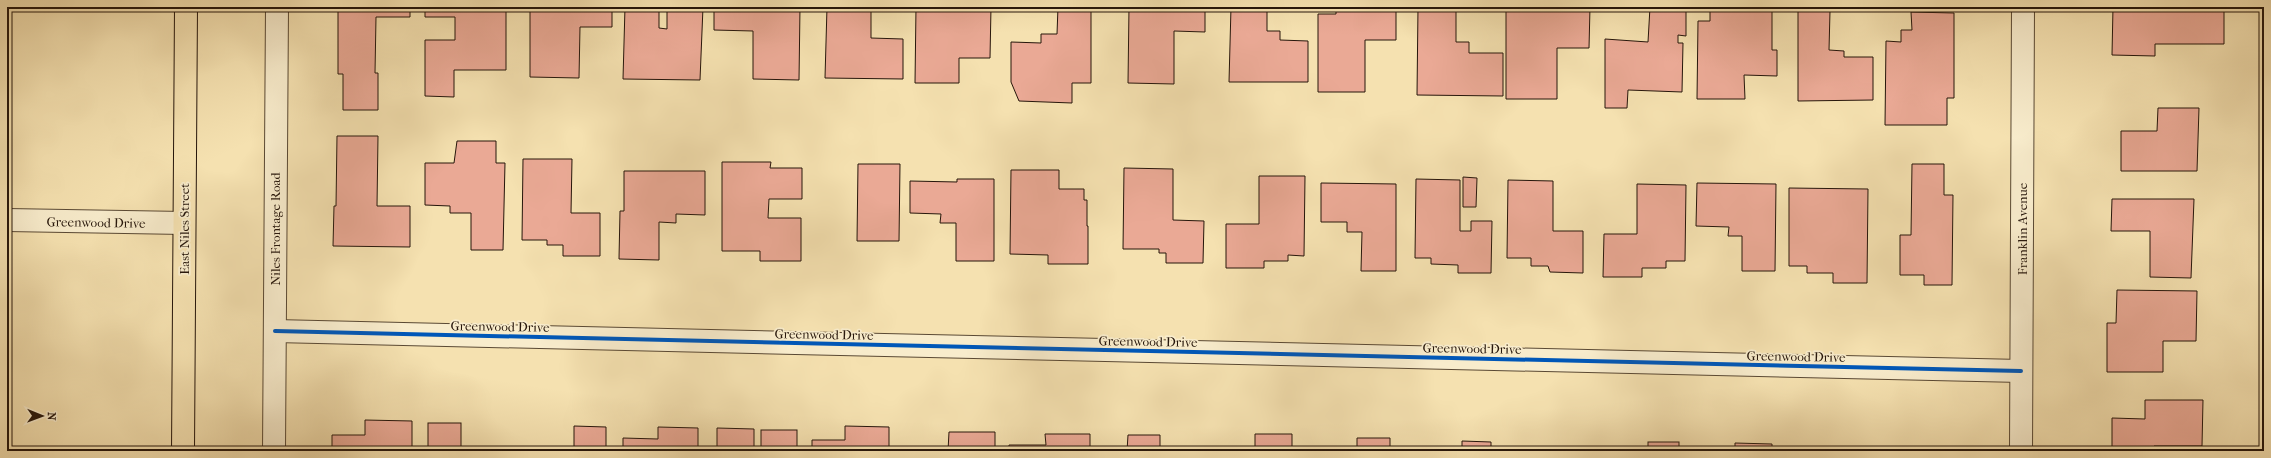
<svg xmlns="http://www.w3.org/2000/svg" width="2271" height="458" font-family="'IM FELL French Canon',serif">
<rect width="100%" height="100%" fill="#f5e1b0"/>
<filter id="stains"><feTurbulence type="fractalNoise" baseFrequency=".005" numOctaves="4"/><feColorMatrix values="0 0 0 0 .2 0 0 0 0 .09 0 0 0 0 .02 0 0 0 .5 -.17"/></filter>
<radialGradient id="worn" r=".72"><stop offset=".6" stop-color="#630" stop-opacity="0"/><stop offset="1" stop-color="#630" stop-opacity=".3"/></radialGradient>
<!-- building -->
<g fill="#eaa995" stroke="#26160b">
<polygon points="338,7 410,7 410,17 376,17 375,73 378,73 378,110 343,110 343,74 338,74"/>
<polygon points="425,7 506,7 506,70 454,70 454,97 425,96 425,40 455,40 455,17 425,17"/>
<polygon points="530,7 612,7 612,27 580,27 579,78 530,77"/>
<polygon points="625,7 659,7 659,28 667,29 667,7 703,7 700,80 623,79"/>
<polygon points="714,7 800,7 799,80 753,79 753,31 714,30"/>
<polygon points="827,7 871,7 871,38 903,39 903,79 825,78"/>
<polygon points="916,7 991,7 990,58 959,58 959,83 915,83"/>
<polygon points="1058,7 1091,7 1091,83 1072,83 1072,103 1019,101 1011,82 1011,42 1041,43 1041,34 1057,34"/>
<polygon points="1129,7 1205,7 1205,32 1174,31 1174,84 1128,83"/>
<polygon points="1231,7 1267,7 1267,31 1280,31 1280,40 1308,41 1308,82 1229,82"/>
<polygon points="1336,7 1396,7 1396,40 1365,40 1365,92 1318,92 1318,14 1336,14"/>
<polygon points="1418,7 1456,7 1456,42 1469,42 1469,53 1503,53 1503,96 1417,95"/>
<polygon points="1506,7 1590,7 1589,48 1557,48 1557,99 1506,99"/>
<polygon points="1650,7 1686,7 1686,36 1678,35 1678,43 1683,43 1682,92 1628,90 1627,108 1605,108 1605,39 1648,42"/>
<polygon points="1710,7 1772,7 1772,50 1777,50 1777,76 1744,75 1745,99 1697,99 1698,21 1710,21"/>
<polygon points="2113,7 2224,7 2224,44 2155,44 2155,56 2112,55"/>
<polygon points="1798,11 1830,11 1829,50 1844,51 1844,57 1873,57 1873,100 1798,101"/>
<polygon points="1911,12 1954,13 1954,98 1947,98 1947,125 1885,125 1886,41 1901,42 1901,30 1912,30"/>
<polygon points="2158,108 2199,108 2197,171 2121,171 2121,131 2157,131"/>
<polygon points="337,136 378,136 377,206 410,206 410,247 333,246 334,206 336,206"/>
<polygon points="457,141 496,141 496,163 505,163 503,250 471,250 471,213 450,213 450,206 425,205 425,163 454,163"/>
<polygon points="523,159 572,159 571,213 600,213 600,256 563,256 563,245 547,245 547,240 522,240"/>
<polygon points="722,162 771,162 770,168 802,168 802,199 769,199 768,218 801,218 801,261 760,261 760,251 722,251"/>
<polygon points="858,164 900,164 899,241 857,241"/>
<polygon points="1912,164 1944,164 1944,195 1953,195 1952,285 1924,285 1924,275 1900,275 1900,235 1911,235"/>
<polygon points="1124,168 1173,169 1173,220 1204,221 1203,263 1166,263 1166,253 1159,253 1159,249 1123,249"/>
<polygon points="1011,170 1059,170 1059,189 1084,189 1084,200 1087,200 1087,226 1088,226 1088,264 1048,264 1048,255 1010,254"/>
<polygon points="624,171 705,171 705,215 676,214 676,223 659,222 659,260 619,259 620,211 624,211"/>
<polygon points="1259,176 1305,176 1304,256 1288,255 1288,261 1264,261 1264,268 1226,268 1226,224 1259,224"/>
<polygon points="1463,177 1477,178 1476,207 1463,207"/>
<polygon points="957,179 994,179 994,261 956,261 956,223 940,223 941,214 910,213 910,181 957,182"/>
<polygon points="1416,179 1460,180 1460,231 1471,231 1471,221 1492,221 1491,273 1458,273 1458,265 1431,264 1431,258 1415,258"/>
<polygon points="1508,180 1553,181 1553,231 1583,231 1583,273 1550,272 1548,266 1531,266 1531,258 1507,258"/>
<polygon points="1321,183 1396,184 1396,271 1361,271 1362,232 1347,232 1347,222 1321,222"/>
<polygon points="1697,183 1776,184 1775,271 1742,271 1742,236 1728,236 1729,227 1696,226"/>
<polygon points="1637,184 1686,185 1685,261 1666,261 1666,268 1642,268 1642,277 1603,277 1604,234 1637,234"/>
<polygon points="1789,188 1868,189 1867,283 1833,283 1833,273 1807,273 1807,266 1789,266"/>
<polygon points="2112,199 2194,199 2191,278 2150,277 2150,231 2111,231"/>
<polygon points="2117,290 2197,291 2196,341 2163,341 2163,372 2107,372 2107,323 2116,323"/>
<polygon points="2145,400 2203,400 2202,446 2154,446 2154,451 2112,451 2112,418 2145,419"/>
<polygon points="365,420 412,421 412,451 332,451 332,435 365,435"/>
<rect x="428" y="423" width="33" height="28"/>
<polygon points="574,426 606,427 606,451 574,451"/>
<polygon points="845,426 889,427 889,451 812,451 812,440 845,440"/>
<polygon points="658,427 698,428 698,451 623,451 623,438 658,439"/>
<polygon points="717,428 754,429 754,451 717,451"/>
<rect x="761" y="430" width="36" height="21"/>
<polygon points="949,432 995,432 995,451 948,451"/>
<polygon points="1045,434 1090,434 1090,451 1009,451 1009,445 1046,445"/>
<polygon points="1255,434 1292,434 1292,451 1216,451 1216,449 1255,449"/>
<polygon points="1128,435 1160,435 1160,451 1127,451"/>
<polygon points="1357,438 1390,438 1390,451 1330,451 1330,448 1357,448"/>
<polygon points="1462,441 1491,442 1491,451 1462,451"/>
<rect x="1648" y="442" width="31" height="9"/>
<polygon points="1735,443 1772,444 1772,451 1735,451"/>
<rect x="1544" y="447" width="38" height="4"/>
<rect x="1414" y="448" width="32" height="3"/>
<rect x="1791" y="449" width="32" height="2"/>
</g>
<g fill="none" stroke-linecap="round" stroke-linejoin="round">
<!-- minor casing -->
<g stroke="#5a4934" stroke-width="24">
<g id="minor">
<polyline points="7,220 184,223"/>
<polyline points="275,331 2021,371"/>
<polyline points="274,451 277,7"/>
<polyline points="2021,451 2023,7"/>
</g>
</g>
<!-- major casing -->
<g stroke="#26160b" stroke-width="24">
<polyline id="major" points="183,451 186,7"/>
</g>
<!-- minor -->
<use href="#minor" stroke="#f8eccc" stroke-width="22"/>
<!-- major -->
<use href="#major" stroke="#f5e1b0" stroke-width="22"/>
<!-- cycleway casing -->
<g stroke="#f8eccc" stroke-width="6">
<polyline id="cycleway" points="275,331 2021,371"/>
</g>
<!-- cycleway -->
<use href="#cycleway" stroke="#0057b8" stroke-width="4"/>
</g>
<g text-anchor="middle" stroke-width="3.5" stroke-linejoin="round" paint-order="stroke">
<!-- street labels -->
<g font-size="13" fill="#26160b" stroke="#f8eccc">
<text transform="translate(96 222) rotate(1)" y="5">Greenwood Drive</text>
<text transform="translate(184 229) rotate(-90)" y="5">East Niles Street</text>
<text transform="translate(275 229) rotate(-90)" y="5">Niles Frontage Road</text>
<text transform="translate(2022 229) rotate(-90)" y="5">Franklin Avenue</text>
<text transform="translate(500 326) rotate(1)" y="5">Greenwood Drive</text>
<text transform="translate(824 334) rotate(1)" y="5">Greenwood Drive</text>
<text transform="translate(1148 341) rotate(1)" y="5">Greenwood Drive</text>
<text transform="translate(1472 348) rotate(1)" y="5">Greenwood Drive</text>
<text transform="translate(1796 356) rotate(1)" y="5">Greenwood Drive</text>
</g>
</g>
<!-- margin -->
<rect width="2271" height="458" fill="none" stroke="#f5e1b0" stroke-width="24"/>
<rect x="8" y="8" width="2255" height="442" fill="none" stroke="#26160b" stroke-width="2"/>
<rect x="12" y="12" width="2247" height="434" fill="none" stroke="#26160b"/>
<!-- north arrow -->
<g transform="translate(42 416) rotate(91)" stroke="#f8eccc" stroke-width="3" paint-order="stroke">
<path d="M0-3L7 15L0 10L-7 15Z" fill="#26160b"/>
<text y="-6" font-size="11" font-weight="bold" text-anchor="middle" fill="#26160b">N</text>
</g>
<rect width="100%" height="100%" filter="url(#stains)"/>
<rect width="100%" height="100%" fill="url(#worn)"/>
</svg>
